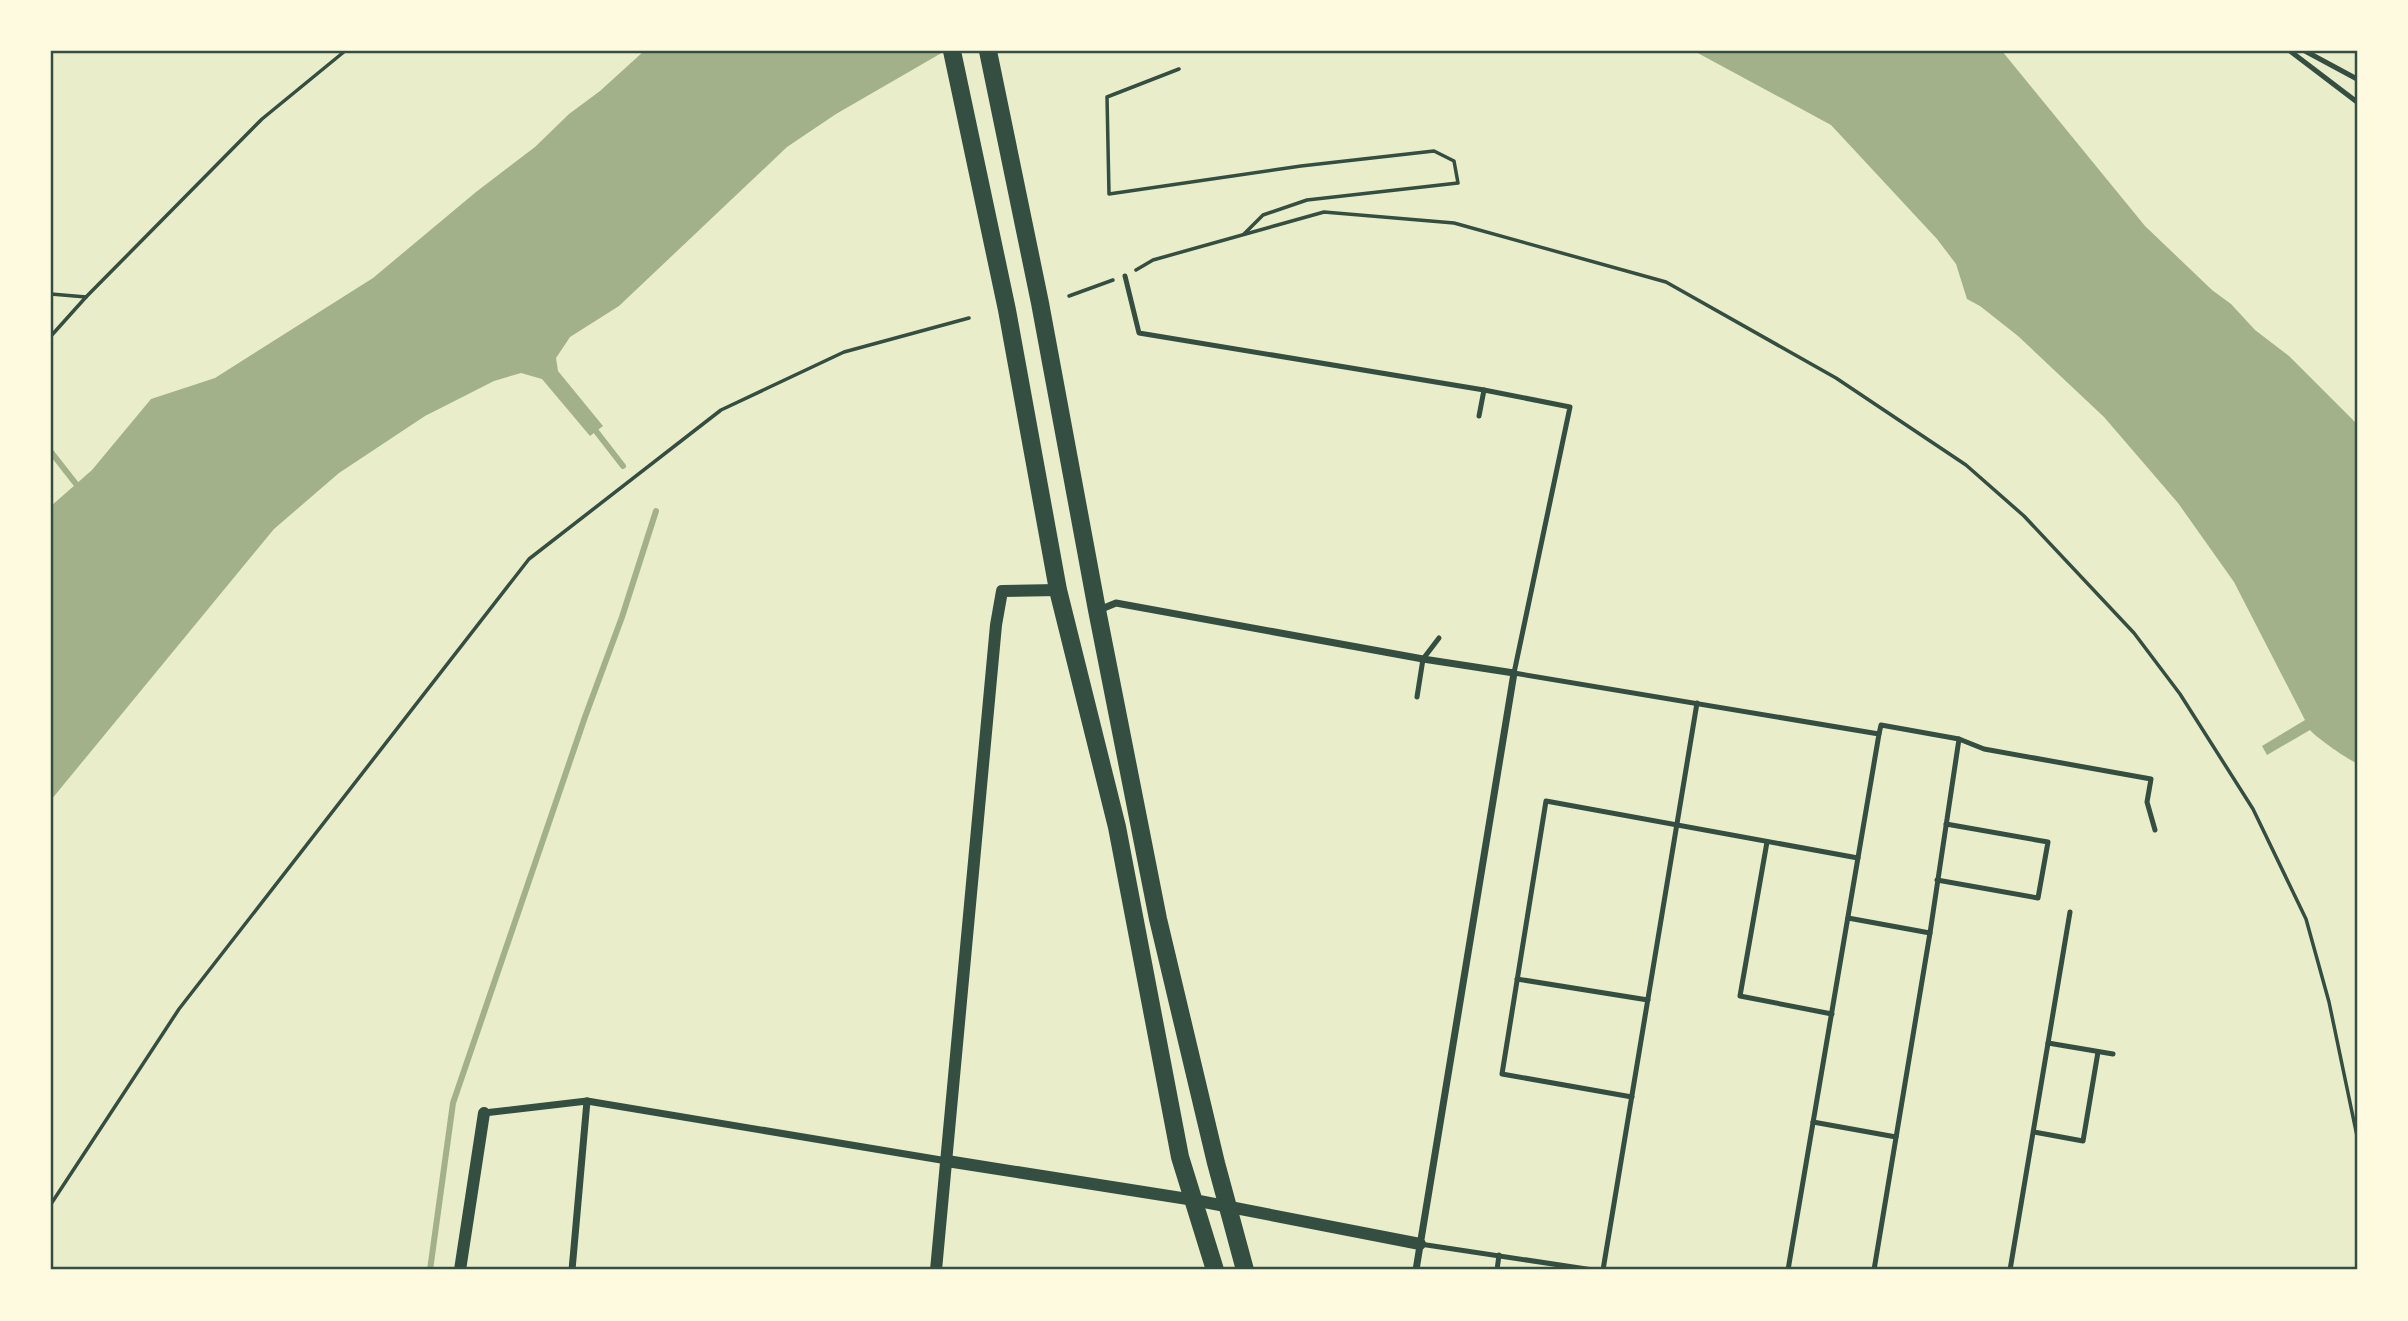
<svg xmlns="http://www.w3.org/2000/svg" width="2408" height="1321" font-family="Poppins,sans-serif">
<rect width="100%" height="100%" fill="#e9edc9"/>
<!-- water -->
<g fill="#a3b18a">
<polygon points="644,51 945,51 836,114 787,147 619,306 570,337 556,358 558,371 603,426 590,436 542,379 521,373 494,381 425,416 339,473 274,529 51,800 51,506 92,470 151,399 215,378 373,278 476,192 535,147 569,114 600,91"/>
<path d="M1694,51H2002L2145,226L2212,290L2231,304L2255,330L2289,356L2357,424V763C2351,762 2314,736 2310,730L2267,755L2262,746L2305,720L2234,582L2178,503L2104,417L2018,336L1980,306L1967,299L1956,264L1937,239L1831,125Z"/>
</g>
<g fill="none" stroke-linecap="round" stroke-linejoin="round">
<!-- stream -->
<g stroke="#a3b18a" stroke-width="6">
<polyline points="592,426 623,466"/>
<polyline points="51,452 80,489"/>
<polyline points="430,1270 453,1103 585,717 622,617 656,511"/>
</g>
<!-- path -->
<g stroke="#344e41" stroke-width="3.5">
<polyline points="1179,69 1107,97 1109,194 1301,166 1434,151 1454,161 1458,183 1307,200 1263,215 1244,234"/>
<polyline points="1136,270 1153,260 1324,212 1454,223 1666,282 1836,378 1966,465 2024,516 2134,633 2180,694 2253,809 2306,919 2329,1002 2357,1136"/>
<polyline points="51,294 86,297"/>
<polyline points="1069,296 1113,280"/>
<polyline points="51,336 86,297 262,119 345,51"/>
<polyline points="51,1204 179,1009 529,559 721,410 844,352 969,318"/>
</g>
<!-- service -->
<g stroke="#344e41" stroke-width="5">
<polyline points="2290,51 2357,102"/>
<polyline points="2305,51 2357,79"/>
<polyline points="1125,276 1139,333 1484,390"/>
<polyline points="1479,416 1484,390 1570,407 1514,673 1879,734 1788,1270"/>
<polyline points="1417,697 1423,659 1439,638"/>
<polyline points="1959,739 1984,749 2151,779 2147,802 2155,830"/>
<polyline points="1767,842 1740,996 1832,1014"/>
<polyline points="1937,880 2038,898 2048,842 1946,824"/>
<polyline points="1848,918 1930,933 1959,739 1881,725 1879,734"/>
<polyline points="1517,979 1648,1000"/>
<polyline points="2048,1043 2113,1054"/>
<polyline points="1632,1097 1502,1074 1546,801 1858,858"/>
<polyline points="1813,1122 1896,1137"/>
<polyline points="2034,1132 2083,1141 2098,1052"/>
<polyline points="1420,1244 1593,1270"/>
<polyline points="1497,1270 1499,1255"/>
<polyline points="1603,1270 1697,703"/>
<polyline points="1874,1270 1930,933"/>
<polyline points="2010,1270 2070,912"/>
</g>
<!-- minor -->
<g stroke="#344e41" stroke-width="7">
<polyline points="1099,610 1116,603 1423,659 1514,673 1416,1270"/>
<polyline points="484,1113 587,1101 947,1161"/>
<polyline points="572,1270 587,1101"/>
</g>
<!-- tertiary -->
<g stroke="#344e41" stroke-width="12">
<polyline points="947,1161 1194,1200 1420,1244"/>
<polyline points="460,1270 484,1113"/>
<polyline points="936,1270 996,625 1002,591 1058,590"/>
</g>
<!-- trunk -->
<g stroke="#344e41" stroke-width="18">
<polyline points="952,51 1007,310 1058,590 1117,827 1180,1157 1215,1270"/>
<polyline points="988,51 1040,303 1097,610 1158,919 1216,1163 1245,1270"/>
</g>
</g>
<!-- border -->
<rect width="2408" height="1321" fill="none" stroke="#fefae0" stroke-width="105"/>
<rect x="52" y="52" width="2304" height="1216" fill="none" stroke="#344e41" stroke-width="2.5"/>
</svg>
